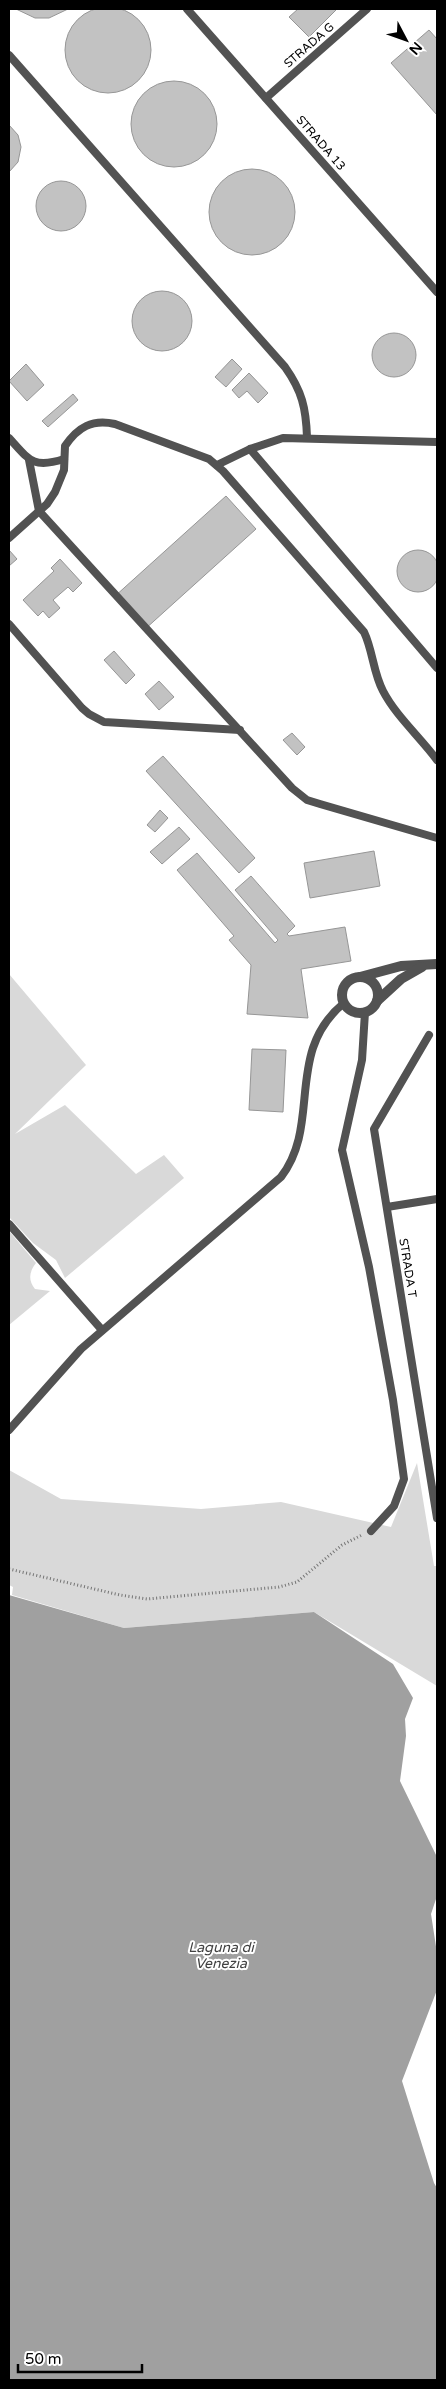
<svg xmlns="http://www.w3.org/2000/svg" width="446" height="2389" font-family="'Varela Round',sans-serif">
<rect width="100%" height="100%" fill="#fff"/>
<!-- green -->
<g fill="#d9d9d9">
<polygon points="9,974 86,1065 15,1134 65,1105 136,1174 164,1155 184,1178 65,1278 56,1260 33,1243 9,1217"/>
<path d="M9,1231L36,1263C29,1272 28,1280 35,1289L50,1291L9,1325Z"/>
<polygon points="417,1463 434,1566 437,1566 437,1686 314,1612 124,1628 12,1595 13,1587 9,1585 9,1470 61,1499 201,1509 281,1502 391,1527"/>
</g>
<!-- water -->
<polygon fill="#a0a0a0" points="9,1595 124,1628 314,1612 393,1664 413,1698 405,1719 406,1736 400,1781 437,1857 437,1896 431,1914 437,1953 437,1990 402,2081 434,2183 437,2188 437,2380 9,2380"/>
<!-- building -->
<g fill="#c2c2c2" stroke="#969696">
<circle cx="108" cy="50" r="43"/>
<polygon points="16,9 68,9 49,18 35,18"/>
<polygon points="298,9 337,9 309,37 289,17"/>
<polygon points="429,30 437,39 437,115 391,63"/>
<circle cx="174" cy="124" r="43"/>
<polygon points="9,125 18,135 21,147 18,162 9,172"/>
<circle cx="252" cy="212" r="43"/>
<circle cx="61" cy="206" r="25"/>
<circle cx="162" cy="321" r="30"/>
<circle cx="394" cy="355" r="22"/>
<polygon points="232,359 242,369 226,387 215,377"/>
<polygon points="26,364 44,385 27,401 9,381"/>
<polygon points="249,373 268,393 258,403 247,391 239,398 232,390"/>
<polygon points="73,394 78,400 48,427 42,421"/>
<polygon points="226,496 256,529 144,630 114,597"/>
<circle cx="418" cy="571" r="21"/>
<polygon points="9,550 17,559 9,566"/>
<polygon points="60,559 82,583 73,592 68,587 53,600 60,608 49,618 43,611 38,616 23,600 54,571 51,568"/>
<polygon points="114,651 135,675 126,684 104,660"/>
<polygon points="159,681 174,697 159,710 145,694"/>
<polygon points="292,733 305,747 297,755 283,740"/>
<polygon points="163,756 255,858 239,873 146,771"/>
<polygon points="160,810 168,818 155,832 147,825"/>
<polygon points="179,827 190,839 162,864 150,852"/>
<polygon points="374,851 380,886 310,898 304,863"/>
<polygon points="197,853 275,943 278,940 235,890 251,876 295,926 287,934 289,936 345,927 351,961 301,969 308,1018 247,1014 251,965 229,940 234,936 177,870"/>
<polygon points="252,1049 286,1050 283,1112 249,1110"/>
</g>
<g fill="none" stroke-linecap="round" stroke-linejoin="round">
<!-- path -->
<polyline stroke="#747474" stroke-width="3" stroke-dasharray="1 2.5" stroke-linecap="butt" points="9,1569 120,1595 147,1599 279,1587 297,1582 342,1545 362,1535"/>
<!-- lane -->
<g stroke="#525252" stroke-width="8">
<polyline points="187,9 437,292"/>
<path d="M9,55L285,367C302,391 306,408 307,437"/>
<polyline points="266,98 367,9"/>
<path d="M9,438C29,460 33,469 64,459"/>
<polyline points="250,449 437,668"/>
<polyline points="29,460 39,511 292,788 307,800 320,804 437,838"/>
<polyline points="217,465 250,449 283,438 437,442"/>
<path d="M9,538L47,504L55,492L64,470L65,446C78,427 92,419 115,424L209,459L223,471L364,632C373,651 373,672 383,691C396,716 420,737 437,760"/>
<polyline points="9,624 82,708 89,714 104,722 240,730"/>
<polyline points="365,1012 362,1060 342,1150 369,1267 393,1400 404,1479 394,1506 371,1531"/>
<polyline points="429,1035 374,1129 437,1518"/>
<polyline points="387,1207 437,1199"/>
<polyline points="9,1224 102,1330"/>
<path d="M9,1430L81,1349L281,1177C322,1124 284,1052 344,1003"/>
</g>
<!-- street -->
<g stroke="#525252" stroke-width="10">
<circle cx="360" cy="995" r="18"/>
<polyline points="360,977 401,966 437,964"/>
<polyline points="377,1001 401,979 422,967"/>
</g>
</g>
<g text-anchor="middle" stroke-width="4" stroke-linejoin="round" paint-order="stroke">
<!-- street labels -->
<g font-size="12" fill="#000" stroke="#fff">
<text transform="translate(309 45) rotate(-41)" y="4">STRADA G</text>
<text transform="translate(321 143) rotate(49)" y="4">STRADA 13</text>
<text transform="translate(408 1268) rotate(81)" y="4">STRADA T</text>
</g>
<!-- water labels -->
<g font-size="14" font-style="italic" fill="#414141" stroke="#fff">
<text x="221" y="1952">Laguna di<tspan x="221" dy="16">Venezia</tspan></text>
</g>
</g>
<!-- border -->
<rect width="446" height="2389" fill="none" stroke="#000000" stroke-width="20"/>
<!-- north arrow -->
<g transform="translate(406 40) rotate(131)" stroke="#ffffff" stroke-width="4" paint-order="stroke">
<path d="M0-4L9 19L0 12L-9 19Z" fill="#000000"/>
<text y="-8" font-size="14" font-weight="bold" text-anchor="middle" fill="#000000">N</text>
</g>
<!-- scale -->
<path d="M18 2364v8h124v-8" fill="none" stroke="#000000" stroke-width="2.5"/>
<text x="25" y="2364" font-size="15" fill="#000000" stroke="#ffffff" stroke-width="4" paint-order="stroke">50 m</text>
</svg>
